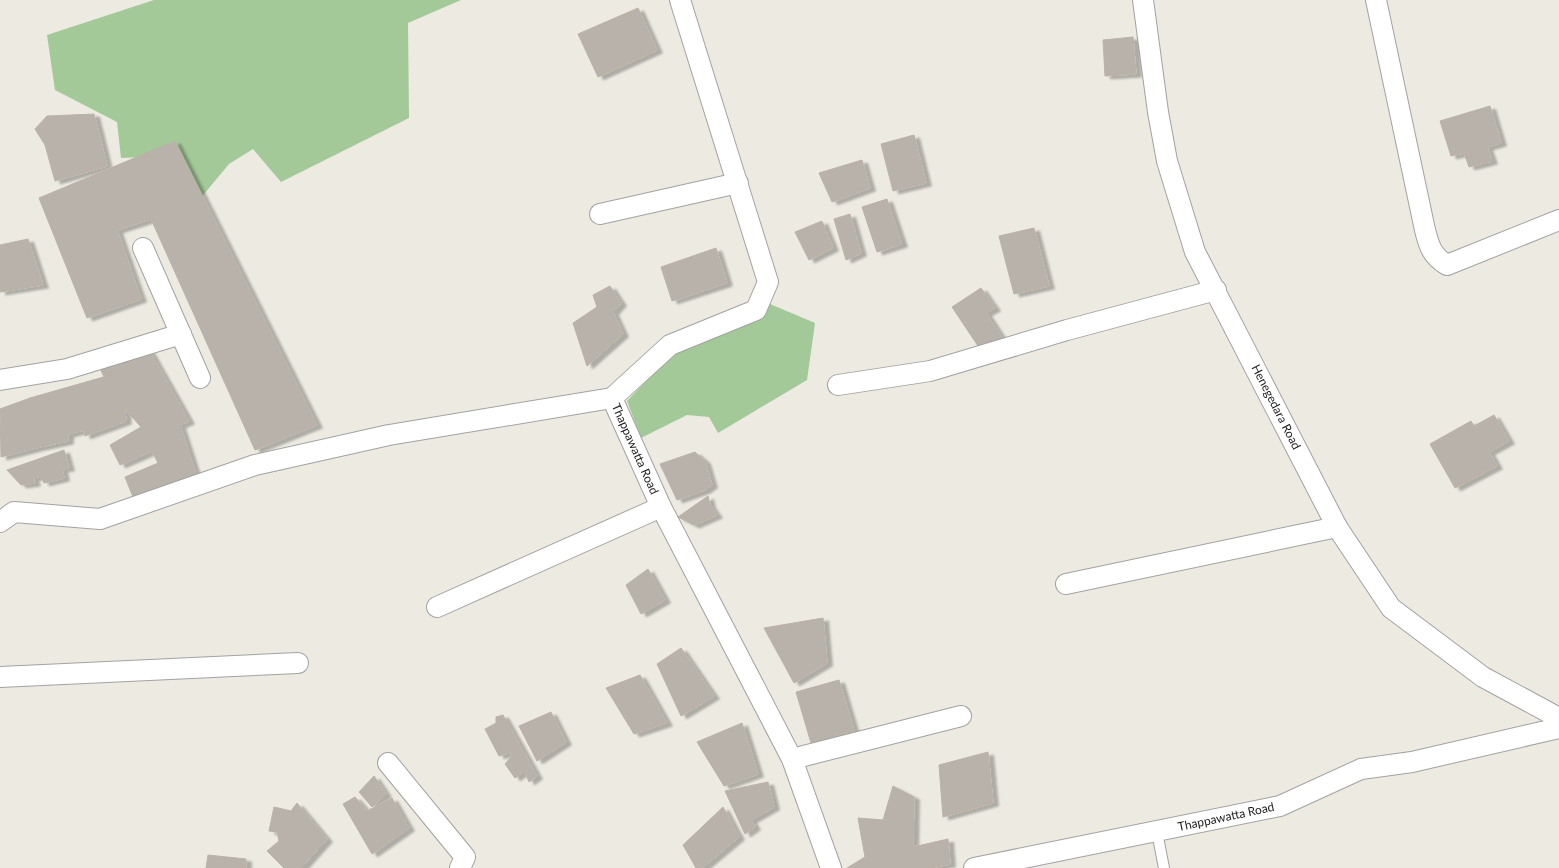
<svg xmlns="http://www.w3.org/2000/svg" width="1559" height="868" font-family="Lato,sans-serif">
<defs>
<filter id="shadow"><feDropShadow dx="5.5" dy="3" stdDeviation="1" flood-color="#0004"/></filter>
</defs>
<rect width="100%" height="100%" fill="#eceae1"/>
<!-- forest -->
<g fill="#a3c998">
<polygon points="154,0 461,0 408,23 409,118 281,182 253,149 229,164 199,200 175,156 121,158 117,122 55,90 47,35"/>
<polygon points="770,304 815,323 807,380 718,433 709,417 687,415 641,438 627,401 678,348"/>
</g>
<!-- building -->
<g fill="#b8b2ab" stroke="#bdb1a5" filter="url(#shadow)">
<polygon points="638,8 657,50 598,77 578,34"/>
<polygon points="1133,37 1136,74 1105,76 1103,40"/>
<polygon points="1490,106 1501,143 1487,147 1492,161 1469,167 1464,153 1451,156 1440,121"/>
<polygon points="94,114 107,166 55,181 45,145 35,129 47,116"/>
<polygon points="914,135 926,183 893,191 881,144"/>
<polygon points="175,141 317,425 255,450 151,219 117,230 141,299 87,318 39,198"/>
<polygon points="862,160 870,188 832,202 819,173"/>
<polygon points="887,199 902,244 877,252 862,207"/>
<polygon points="850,214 861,253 846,260 834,219"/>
<polygon points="822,221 833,248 809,260 795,232"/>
<polygon points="1034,228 1049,286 1014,294 999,236"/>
<polygon points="28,239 43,285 0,292 0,245"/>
<polygon points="716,248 727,283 672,301 661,267"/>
<polygon points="610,286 621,303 613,312 623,334 587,366 573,323 597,307 593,295"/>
<polygon points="981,288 995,308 986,313 1004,341 984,355 952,307"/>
<polygon points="149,350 189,421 180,425 196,475 133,497 125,477 158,463 152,451 120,465 110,445 141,427 124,408 123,391 114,374 104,377 99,366"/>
<polygon points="114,374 123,391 126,421 85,436 84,430 68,434 68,441 40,447 39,421 30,398"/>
<polygon points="30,398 39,421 40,447 1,457 0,409"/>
<polygon points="1494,415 1509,441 1489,452 1497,466 1455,488 1430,444 1471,421 1474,426"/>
<polygon points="64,450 69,468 62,469 64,478 44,483 41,476 33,478 35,483 21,485 7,470"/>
<polygon points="695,452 705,461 712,485 705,490 677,500 660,464"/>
<polygon points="708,496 710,505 717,515 694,525 678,517"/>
<polygon points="648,569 665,600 641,614 626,585"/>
<polygon points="823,618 827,663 794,683 764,628"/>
<polygon points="681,648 714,696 681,716 657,664"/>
<polygon points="640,675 667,723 634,734 606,688"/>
<polygon points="839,680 854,731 811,743 796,692"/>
<polygon points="551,712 566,742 537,761 519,726"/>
<polygon points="503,715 537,776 529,782 524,771 515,778 505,764 511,757 511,752 499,756 485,729 496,723 496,717"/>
<polygon points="742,723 758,774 724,786 697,742"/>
<polygon points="988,752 993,803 943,817 939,765"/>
<polygon points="374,776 386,794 372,807 359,792"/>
<polygon points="768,782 774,807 751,820 755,827 745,834 725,791"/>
<polygon points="893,786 914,797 913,847 948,839 950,864 931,868 847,868 865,857 858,818 883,820"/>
<polygon points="355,797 367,811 392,798 409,828 372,854 343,804"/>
<polygon points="297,803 327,839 301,868 284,868 267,851 279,841 277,832 269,831 274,807 291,811"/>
<polygon points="723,807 739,837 702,868 696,868 683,845"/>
<polygon points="208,855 246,859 246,868 206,868"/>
</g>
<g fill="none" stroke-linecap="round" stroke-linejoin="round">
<!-- service casing -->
<g stroke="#a2a2a2" stroke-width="12">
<polyline id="service" points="1157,832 1164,868"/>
</g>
<!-- minor casing -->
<g stroke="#a2a2a2" stroke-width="22">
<g id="minor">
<polyline points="680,0 768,282 756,310 670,345 612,398 661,507 792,759 831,868"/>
<polyline points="1143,0 1158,112 1167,161 1195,252 1337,527 1391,608 1483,677 1559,718"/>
<path d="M1376,0L1425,230C1429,246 1432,256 1447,265L1559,220"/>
<polyline points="600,214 738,183"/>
<polyline points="143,248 200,378"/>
<polyline points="0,380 67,369 181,334"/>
<polyline points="838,385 930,371 1067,330 1216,290"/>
<polyline points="0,522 14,512 100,519 255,465 389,435 612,398"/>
<polyline points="1066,584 1337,527"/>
<polyline points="437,607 661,507"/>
<polyline points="0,677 298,663"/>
<polyline points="792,759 961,716"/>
<polyline points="388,763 465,857 460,868"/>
<polyline points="974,868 1280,806 1361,769 1412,762 1559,728"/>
</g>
</g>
<!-- service -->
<use href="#service" stroke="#fff" stroke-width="10"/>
<!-- minor -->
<use href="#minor" stroke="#fff" stroke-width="20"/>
</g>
<g text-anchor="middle" stroke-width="4" stroke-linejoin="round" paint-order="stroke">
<!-- street labels -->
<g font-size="12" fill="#1b1b1b" stroke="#fff">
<text transform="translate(1276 407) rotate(63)" y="4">Henegedara Road</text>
<text transform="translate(635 449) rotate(66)" y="4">Thappawatta Road</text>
<text transform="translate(1226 817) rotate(-12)" y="4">Thappawatta Road</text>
</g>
</g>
</svg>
